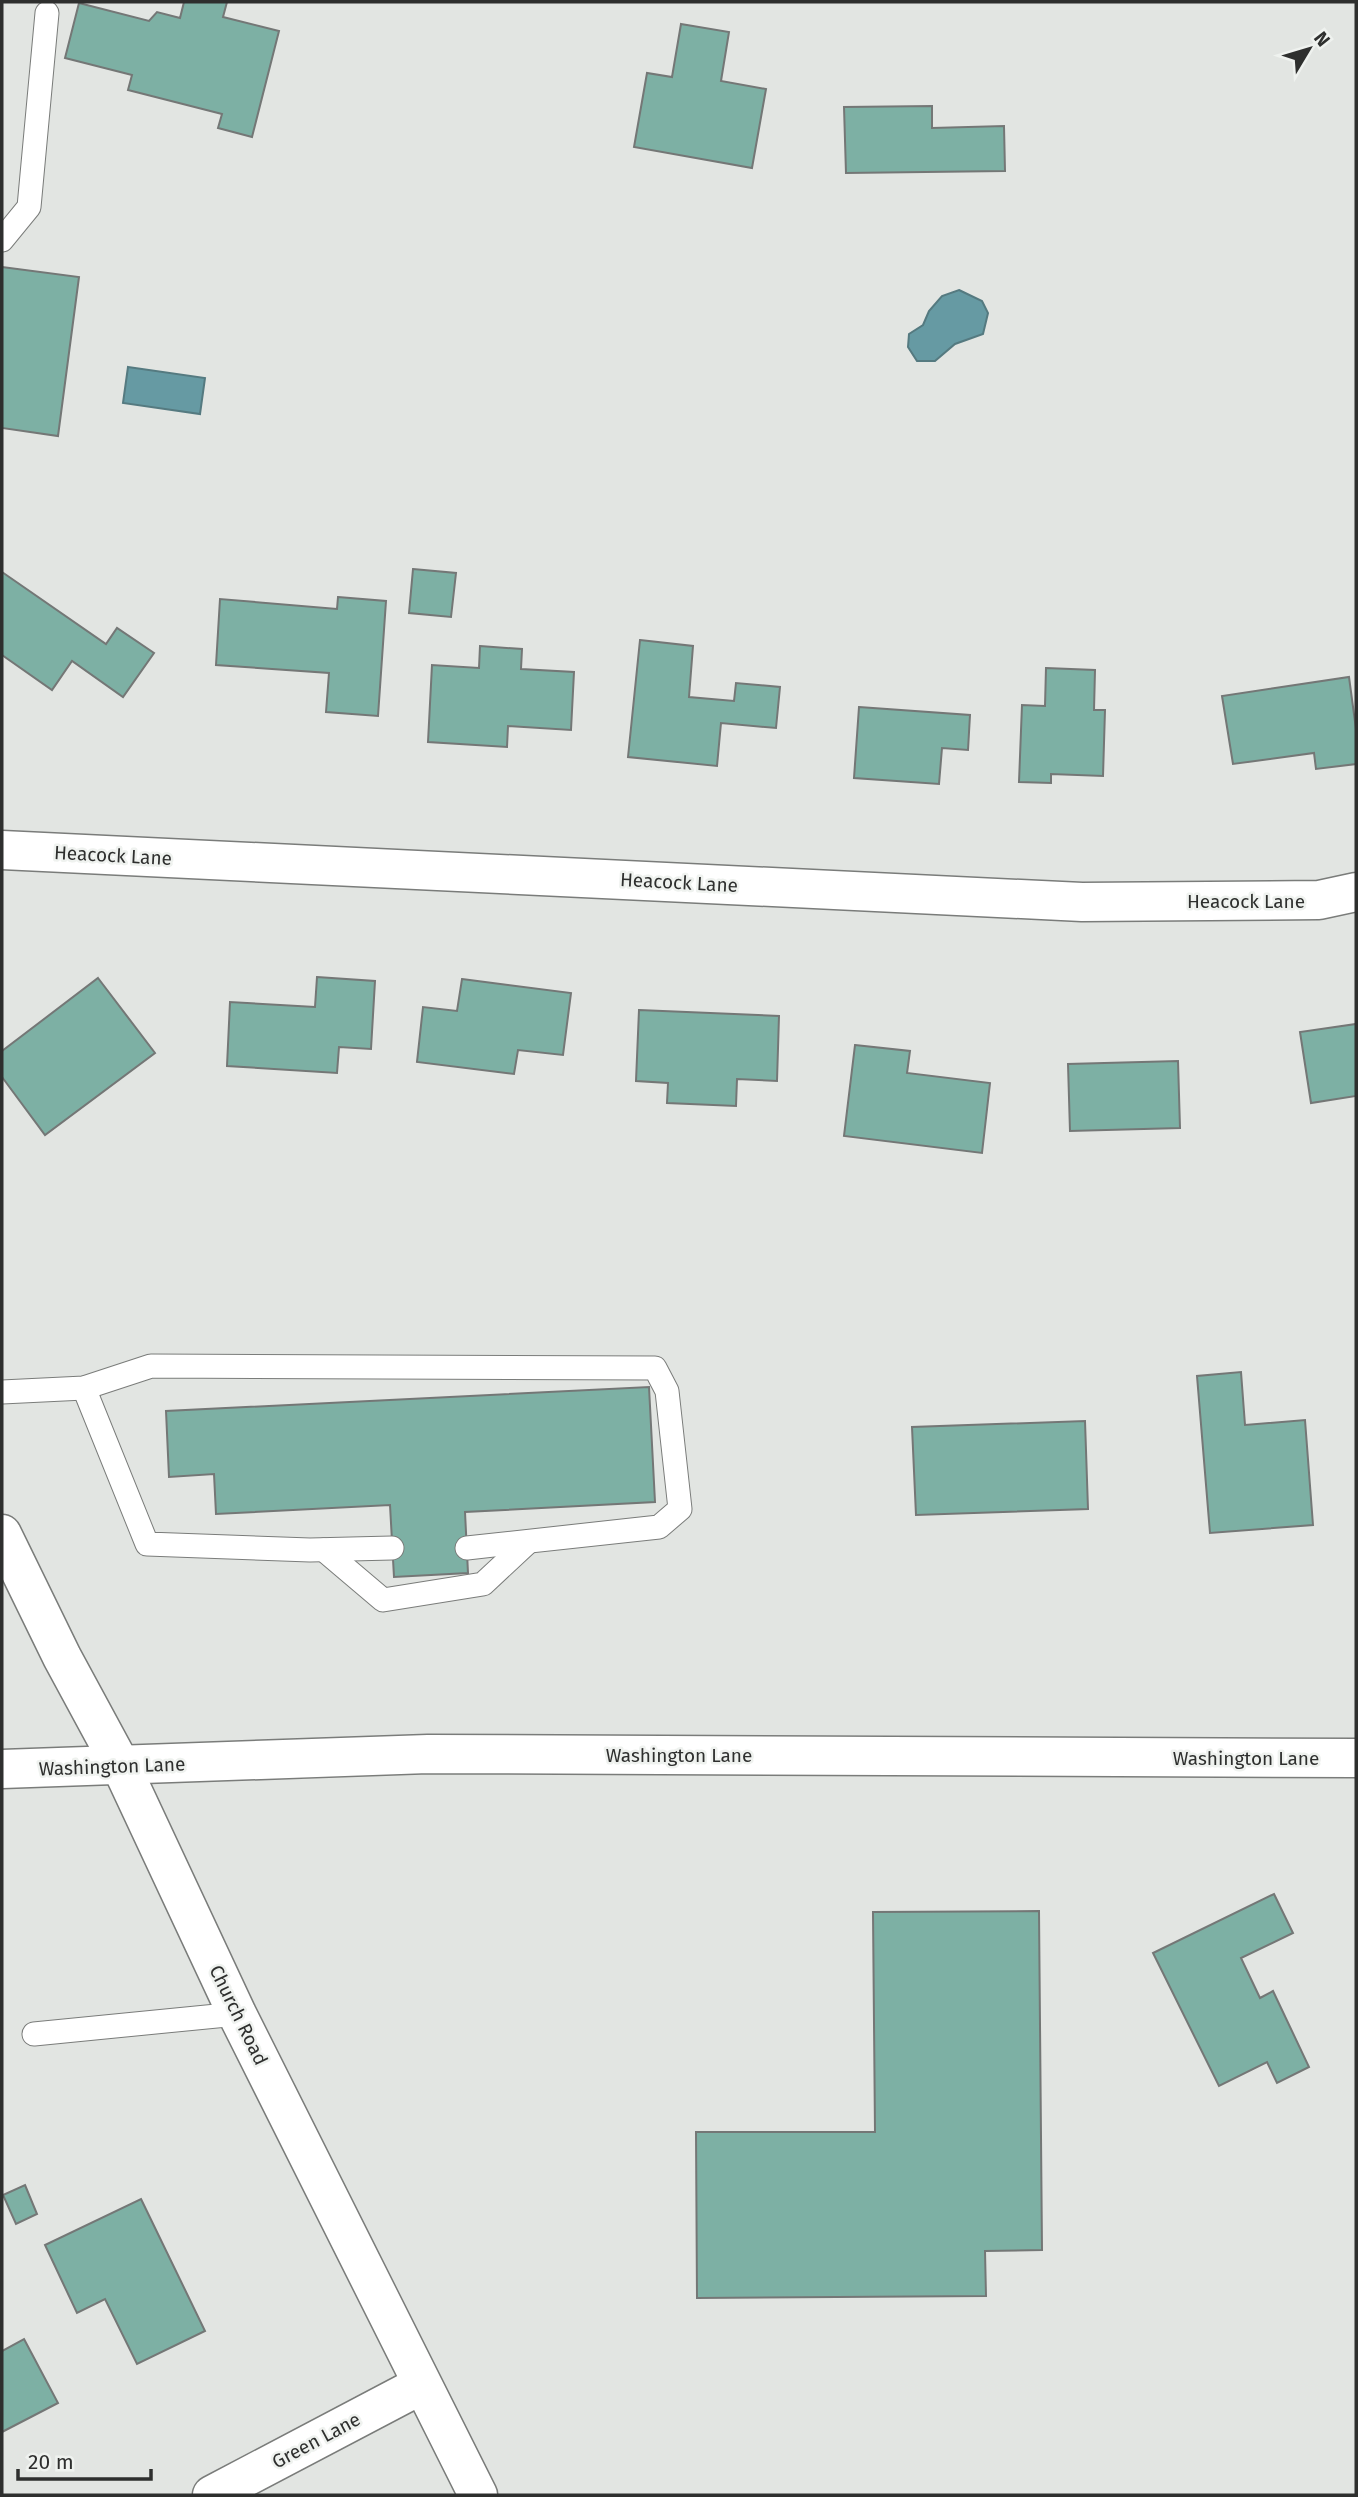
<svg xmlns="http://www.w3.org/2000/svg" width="1358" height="2497" font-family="'Fira Sans',sans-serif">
<rect width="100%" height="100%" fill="#e2e5e2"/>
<!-- water -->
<g fill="#669aa3" stroke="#557a80" stroke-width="2">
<polygon points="959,290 982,301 988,313 983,334 955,344 935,361 917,361 908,347 909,334 923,325 929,311 942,296"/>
<polygon points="128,367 205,378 200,414 123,403"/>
</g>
<!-- building -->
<g fill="#7db0a4" stroke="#747776" stroke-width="2">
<polygon points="184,2 227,2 223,17 279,31 252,137 218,128 222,114 128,90 132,75 65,58 79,3 149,21 157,12 180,18"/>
<polygon points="681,24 729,32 721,81 766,89 752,168 634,147 647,73 672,77"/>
<polygon points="932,106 932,128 1004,126 1005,171 846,173 844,107"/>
<polygon points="2,267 79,277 58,436 2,428"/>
<polygon points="413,569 456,573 451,617 409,613"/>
<polygon points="2,572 106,644 117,628 154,653 123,697 72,661 52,690 2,655"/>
<polygon points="338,597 386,601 378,716 326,712 329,673 216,665 220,599 337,609"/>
<polygon points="640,640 693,646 689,697 734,701 736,683 780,687 776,728 721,723 717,766 628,757"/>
<polygon points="480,646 522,649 521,669 574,672 571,730 508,726 507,747 428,742 432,665 479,668"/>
<polygon points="1046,668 1095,670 1094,710 1105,710 1103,776 1051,774 1051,783 1019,782 1022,705 1045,706"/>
<polygon points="1349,677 1356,729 1356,764 1316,769 1314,753 1233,764 1222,696"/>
<polygon points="859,707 970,715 968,750 942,748 939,784 854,778"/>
<polygon points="317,977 375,981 371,1049 339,1047 337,1073 227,1066 230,1002 315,1007"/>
<polygon points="98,978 155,1053 45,1135 2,1077 2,1051"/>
<polygon points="462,979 571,993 563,1055 518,1050 514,1074 417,1062 423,1007 457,1011"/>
<polygon points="639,1010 779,1016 777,1081 737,1079 736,1106 667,1103 668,1083 636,1081"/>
<polygon points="1356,1024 1356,1096 1311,1103 1300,1032"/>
<polygon points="855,1045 910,1051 907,1073 990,1083 982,1153 844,1136"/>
<polygon points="1178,1061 1180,1128 1070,1131 1068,1064"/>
<polygon points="1241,1372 1245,1425 1305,1420 1313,1525 1210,1533 1197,1376"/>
<polygon points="649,1387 655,1502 465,1512 468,1573 394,1577 390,1505 216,1514 214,1474 169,1477 166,1411"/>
<polygon points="1085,1421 1088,1509 916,1515 912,1427"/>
<polygon points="1274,1894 1293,1933 1241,1958 1260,1998 1273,1991 1309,2067 1277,2083 1267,2062 1219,2086 1153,1953"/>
<polygon points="1039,1911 1042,2250 985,2251 986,2296 697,2298 696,2132 875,2132 873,1912"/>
<polygon points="25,2185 37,2214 16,2224 3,2195"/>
<polygon points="141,2199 205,2331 137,2364 105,2299 77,2313 45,2245"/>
<polygon points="24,2339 58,2403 2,2432 2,2351"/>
</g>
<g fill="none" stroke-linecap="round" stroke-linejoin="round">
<!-- service casing -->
<g stroke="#7a7c7a" stroke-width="25">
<g id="service">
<polyline points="2,240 29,207 47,13"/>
<polyline points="84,1388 147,1544 310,1550 392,1548"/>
<polyline points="2,1392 84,1388 151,1366 655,1368 667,1391 680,1509 659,1527 467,1548"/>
<polyline points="324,1550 383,1600 483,1584 528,1542"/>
<polyline points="34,2034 237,2014"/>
</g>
</g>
<!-- minor casing -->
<g stroke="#7a7c7a" stroke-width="41">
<g id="minor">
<polyline points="2,850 1082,902 1319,900 1356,892"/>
<polyline points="212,2495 421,2385"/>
</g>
</g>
<!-- primary casing -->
<g stroke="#7a7c7a" stroke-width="41">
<g id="primary">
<polyline points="2,1534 62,1657 121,1766 237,2014 478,2495"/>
<polyline points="2,1769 428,1754 1356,1758"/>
</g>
</g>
<!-- service -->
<use href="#service" stroke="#fff" stroke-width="23"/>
<!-- minor -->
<use href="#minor" stroke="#fff" stroke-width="38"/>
<!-- primary -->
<use href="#primary" stroke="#fff" stroke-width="38"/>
</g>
<g text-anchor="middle" stroke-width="5" stroke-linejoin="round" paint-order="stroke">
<!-- street labels -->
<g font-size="19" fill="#2e2f2e" stroke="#eff2ef">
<text transform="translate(113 855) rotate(3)" y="7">Heacock Lane</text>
<text transform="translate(679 882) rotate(3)" y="7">Heacock Lane</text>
<text x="1246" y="908">Heacock Lane</text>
<text x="679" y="1762">Washington Lane</text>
<text x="1246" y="1765">Washington Lane</text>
<text transform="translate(112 1766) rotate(-2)" y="7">Washington Lane</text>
<text transform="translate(239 2015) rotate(64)" y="7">Church Road</text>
<text transform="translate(316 2440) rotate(-28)" y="7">Green Lane</text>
</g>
</g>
<!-- border -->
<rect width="1358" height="2497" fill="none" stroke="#2e2f2e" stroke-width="7"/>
<!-- north arrow -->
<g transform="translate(1309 49) rotate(52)" stroke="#eff2ef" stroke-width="5" paint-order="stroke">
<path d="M0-5L12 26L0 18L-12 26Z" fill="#2e2f2e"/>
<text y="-10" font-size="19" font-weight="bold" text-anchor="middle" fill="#2e2f2e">N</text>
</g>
<!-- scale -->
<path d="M18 2469v10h133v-10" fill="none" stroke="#2e2f2e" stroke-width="3.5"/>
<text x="28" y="2469" font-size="21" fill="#2e2f2e" stroke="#eff2ef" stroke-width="5" paint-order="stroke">20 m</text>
</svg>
